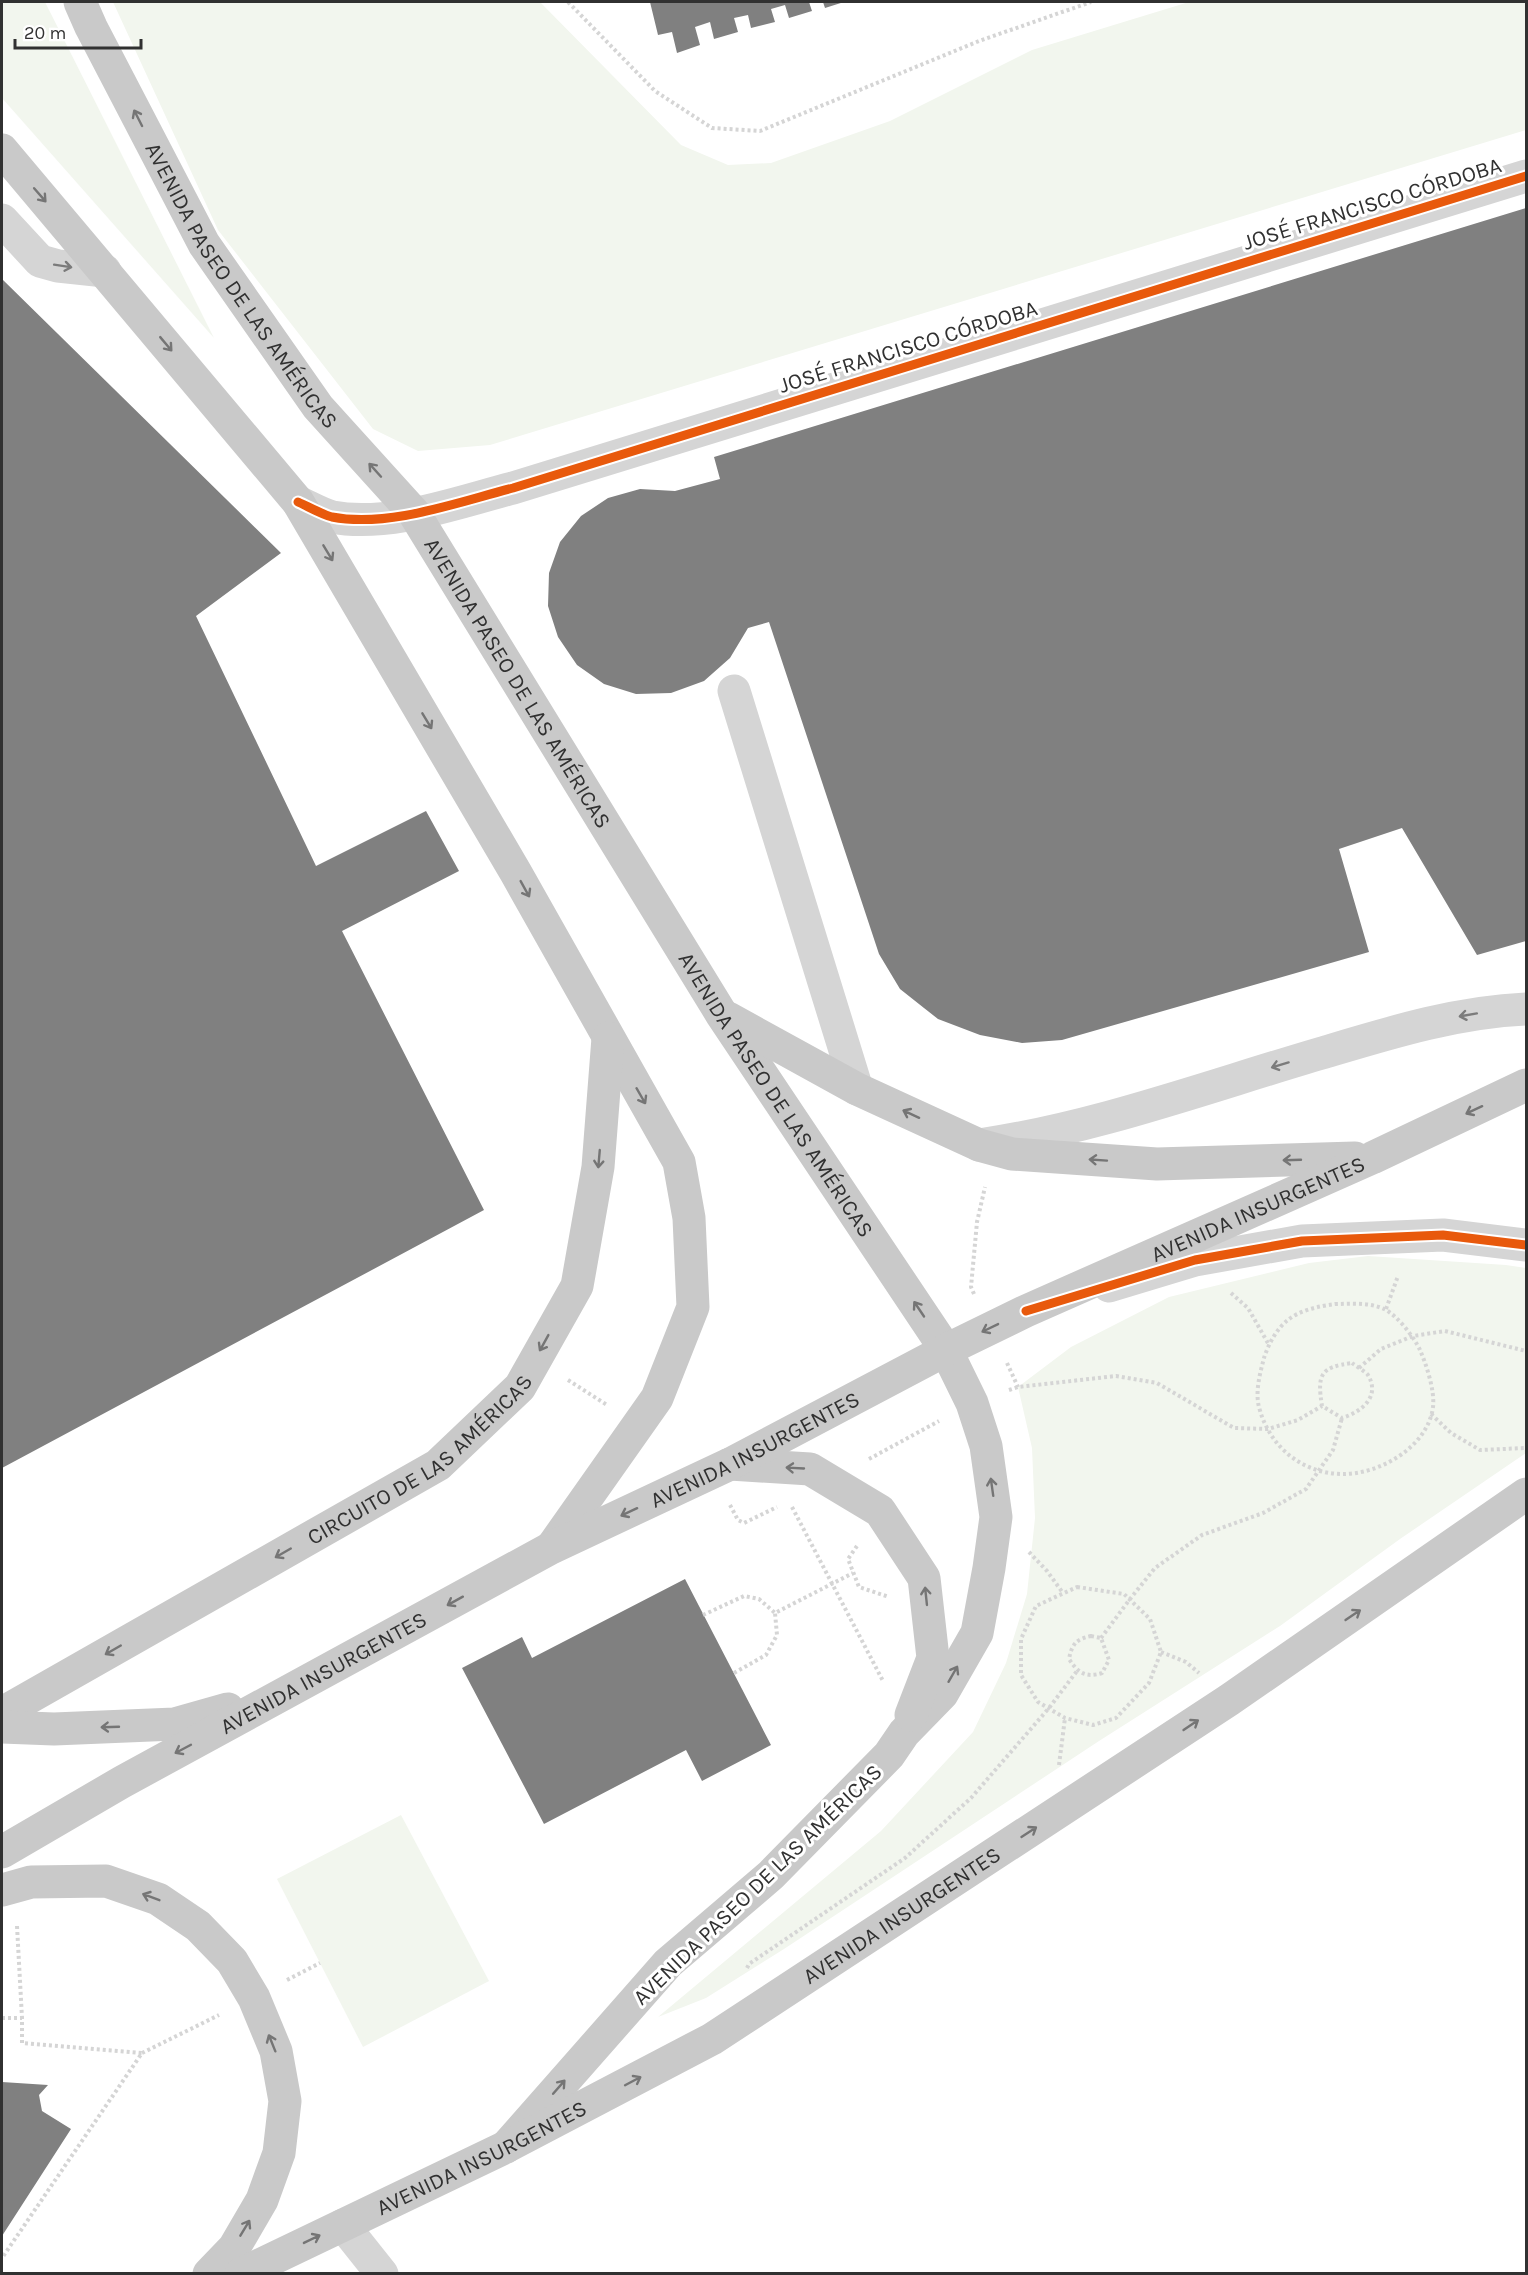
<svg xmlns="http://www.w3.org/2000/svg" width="1528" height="2275" font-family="Karla,sans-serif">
<rect width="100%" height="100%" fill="#fff"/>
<!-- green -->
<g fill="#f2f6ee">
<polygon points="2,2 45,2 214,338 2,98"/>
<polygon points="113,2 540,2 681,145 728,165 771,163 890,121 1032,50 1189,2 1526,2 1526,130 490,445 418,451 373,429 218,230"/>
<polygon points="1368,1256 1506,1265 1526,1268 1526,1453 1400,1539 1280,1626 1099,1741 784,1949 706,1998 658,2017 881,1831 973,1732 1006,1663 1027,1594 1035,1518 1032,1448 1018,1387 1071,1347 1169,1297 1309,1263"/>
<polygon points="401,1815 489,1981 363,2047 277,1879"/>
</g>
<!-- building -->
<g fill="#808080">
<polygon points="650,2 809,2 812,11 789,18 785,5 771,9 775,22 751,28 748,15 734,18 738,32 714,39 710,22 695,27 700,45 677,53 672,32 658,35"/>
<polygon points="823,2 844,2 825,8"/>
<polygon points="1526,208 1526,941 1477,955 1402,828 1339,849 1369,952 1062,1040 1022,1043 980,1035 938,1019 924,1008 900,989 879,954 769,622 748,628 730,658 704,681 671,693 636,694 604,684 577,665 558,637 548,606 549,573 560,542 581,516 608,498 640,489 675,491 720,479 714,457"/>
<polygon points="2,279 281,553 196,616 316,866 426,811 459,871 342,931 484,1210 2,1468"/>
<polygon points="685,1579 771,1745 702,1781 686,1750 544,1824 462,1668 522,1637 532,1658"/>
<polygon points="2,2082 48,2085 39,2095 42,2111 71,2129 2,2236"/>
</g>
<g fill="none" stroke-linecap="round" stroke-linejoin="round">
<!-- path -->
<g stroke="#d5d5d5" stroke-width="4" stroke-dasharray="3 3" stroke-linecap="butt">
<polyline points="568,2 655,91 712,128 760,131 979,41 1091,2"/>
<polyline points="1231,1293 1248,1308 1269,1345"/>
<polyline points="974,1294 971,1287 977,1222 985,1187"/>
<path d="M1335,1304C1351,1304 1369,1302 1384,1309C1397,1315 1414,1337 1420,1350C1426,1364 1435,1390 1433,1407C1428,1447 1379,1475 1341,1474C1301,1473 1269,1446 1259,1407C1255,1392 1260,1373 1264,1358C1268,1345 1277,1328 1288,1320C1300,1310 1320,1306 1335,1304Z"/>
<polyline points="1386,1309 1398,1276"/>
<polyline points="1007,1363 1018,1387"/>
<path d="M1352,1363C1357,1367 1365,1371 1368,1375C1381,1397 1361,1412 1342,1418L1322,1406C1317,1375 1320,1367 1352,1363Z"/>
<polyline points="1359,1368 1381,1349 1413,1336 1445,1331 1526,1351"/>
<polyline points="568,1380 607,1405"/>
<polyline points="1009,1390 1018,1387 1116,1376 1157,1383 1234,1428 1268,1429 1298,1420 1322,1406"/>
<polyline points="1431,1414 1451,1433 1480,1450 1526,1448"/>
<polyline points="869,1459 939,1421"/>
<polyline points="730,1505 738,1520 744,1523 777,1507"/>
<polyline points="792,1507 883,1681"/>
<polyline points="857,1546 848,1559 859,1587 889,1597"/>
<polyline points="1029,1552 1047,1571 1063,1593"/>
<polygon points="1077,1587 1124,1594 1150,1619 1161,1652 1149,1683 1116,1718 1093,1725 1065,1718 1038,1702 1021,1675 1021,1639 1036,1606"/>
<polyline points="703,1615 744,1596 759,1599 775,1613 853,1573"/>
<path d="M1091,1636L1101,1638L1109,1660L1102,1673C1086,1678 1078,1673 1069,1659C1072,1644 1076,1639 1091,1636Z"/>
<polyline points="1101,1638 1130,1599 1155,1568 1202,1535 1263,1513 1306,1489 1333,1450 1342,1418"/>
<polyline points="1161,1652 1186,1662 1199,1673"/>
<polyline points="734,1673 766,1655 777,1635 775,1613"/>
<polyline points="1059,1765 1065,1718"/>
<polyline points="17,1926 22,2018"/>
<polyline points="747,1968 749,1964 905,1858 971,1798 1049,1708 1077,1671"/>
<polyline points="287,1980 320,1963"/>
<polyline points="2,2018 22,2018 22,2043 142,2053 2,2258"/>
<polyline points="142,2053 219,2015"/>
</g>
<!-- minor -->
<g stroke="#d5d5d5" stroke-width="33">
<polyline points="2,220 40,261 58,266 105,271"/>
<path d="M298,502C309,507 321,514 332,517C389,528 458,502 513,488L1526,176"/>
<polyline points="734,691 857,1089"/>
<path d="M979,1145C1096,1128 1209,1086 1322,1053C1389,1033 1456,1012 1526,1009"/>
<polyline points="1109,1286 1195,1260 1302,1241 1443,1235 1526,1245"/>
<polyline points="343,2225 382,2274"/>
</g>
<!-- major -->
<g stroke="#c9c9c9" stroke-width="33">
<path id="s1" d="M80,2L91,27L204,244L318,407L414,513L722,1015L946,1350L972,1403L986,1446L996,1517L989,1568L977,1633L942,1694L904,1733L889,1755L771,1875L668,1963L506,2147"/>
<polyline points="2,150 298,502 516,873 679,1162 689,1218 693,1307 657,1398 552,1547"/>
<polyline points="728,1018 857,1089 979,1145 1012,1154 1157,1164 1355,1158"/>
<polyline points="730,1464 810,1469 880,1511 924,1578 933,1658 911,1715"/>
<path id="s2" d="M2,1713L438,1465L520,1387L577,1286L598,1167L608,1038"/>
<polyline points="2,1727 54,1729 175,1724 228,1709"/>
<path id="s3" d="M2,1852L122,1782L551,1548L730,1464L946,1350L1026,1311L1372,1158L1526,1085"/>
<polyline points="2,1890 31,1882 106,1881 158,1899 198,1926 232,1961 254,1998 276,2051 285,2101 279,2153 262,2200 234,2248 209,2274"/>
<path id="s4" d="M241,2274L506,2147L712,2039L1229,1700L1526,1494"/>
</g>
<!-- cycleway casing -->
<g stroke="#fff" stroke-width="13">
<g id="cycleway">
<path d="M298,502C309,507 321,514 332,517C389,528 458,502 513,488L1526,176"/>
<polyline points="1026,1311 1195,1260 1302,1241 1443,1235 1526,1245"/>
</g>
</g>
<!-- cycleway -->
<use href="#cycleway" stroke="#e8590c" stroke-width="9"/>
</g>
<!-- one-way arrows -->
<defs><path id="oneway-shaft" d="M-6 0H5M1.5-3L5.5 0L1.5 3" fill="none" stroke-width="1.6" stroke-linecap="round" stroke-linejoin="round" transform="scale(1.5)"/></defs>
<g stroke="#757575">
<use href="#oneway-shaft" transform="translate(138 118) rotate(-117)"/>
<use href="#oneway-shaft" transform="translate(40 195) rotate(49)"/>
<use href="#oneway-shaft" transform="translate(166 344) rotate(50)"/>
<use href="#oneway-shaft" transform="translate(375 470) rotate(-132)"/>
<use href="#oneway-shaft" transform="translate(328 553) rotate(59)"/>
<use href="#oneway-shaft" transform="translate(427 721) rotate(59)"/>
<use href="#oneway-shaft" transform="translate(525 889) rotate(61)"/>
<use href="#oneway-shaft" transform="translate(641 1096) rotate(60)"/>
<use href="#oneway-shaft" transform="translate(1474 1110) rotate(155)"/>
<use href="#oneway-shaft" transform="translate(911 1114) rotate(-155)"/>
<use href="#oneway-shaft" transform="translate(599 1159) rotate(95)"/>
<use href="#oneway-shaft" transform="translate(1098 1160) rotate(-176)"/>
<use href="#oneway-shaft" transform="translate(1292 1160) rotate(178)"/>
<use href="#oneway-shaft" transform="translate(919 1309) rotate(-124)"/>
<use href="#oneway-shaft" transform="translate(990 1328) rotate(154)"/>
<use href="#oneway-shaft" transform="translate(544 1343) rotate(119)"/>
<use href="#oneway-shaft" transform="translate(795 1468) rotate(-177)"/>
<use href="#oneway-shaft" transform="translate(992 1487) rotate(-98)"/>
<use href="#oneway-shaft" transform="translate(629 1512) rotate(155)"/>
<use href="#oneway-shaft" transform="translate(283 1553) rotate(150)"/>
<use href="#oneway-shaft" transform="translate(926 1596) rotate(-96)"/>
<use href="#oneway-shaft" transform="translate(455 1601) rotate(151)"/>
<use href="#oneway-shaft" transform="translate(1353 1615) rotate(-34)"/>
<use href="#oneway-shaft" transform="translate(113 1650) rotate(150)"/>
<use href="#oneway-shaft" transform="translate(953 1674) rotate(-60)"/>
<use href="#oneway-shaft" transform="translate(1191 1725) rotate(-34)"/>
<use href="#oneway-shaft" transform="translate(110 1727) rotate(178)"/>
<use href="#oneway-shaft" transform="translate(183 1749) rotate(152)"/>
<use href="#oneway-shaft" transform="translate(1029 1832) rotate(-33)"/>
<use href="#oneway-shaft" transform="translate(151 1897) rotate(-159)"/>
<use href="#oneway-shaft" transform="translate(272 2043) rotate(-112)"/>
<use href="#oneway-shaft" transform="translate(633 2081) rotate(-28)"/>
<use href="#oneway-shaft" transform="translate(559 2087) rotate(-49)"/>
<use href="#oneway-shaft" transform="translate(245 2228) rotate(-59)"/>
<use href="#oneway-shaft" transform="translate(312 2239) rotate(-26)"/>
</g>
<g stroke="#7b7b7b">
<use href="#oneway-shaft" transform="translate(63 266) rotate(9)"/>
<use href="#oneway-shaft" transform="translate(1468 1015) rotate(170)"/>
<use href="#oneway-shaft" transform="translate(1280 1065) rotate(163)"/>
</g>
<g text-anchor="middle" stroke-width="6" stroke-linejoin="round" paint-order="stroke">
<!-- street labels -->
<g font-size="22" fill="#313131" stroke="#fff">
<text transform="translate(1372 203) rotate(-17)" y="8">JOSÉ FRANCISCO CÓRDOBA</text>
<text dy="8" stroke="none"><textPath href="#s1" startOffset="327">AVENIDA PASEO DE LAS AMÉRICAS</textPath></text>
<text transform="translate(908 346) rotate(-17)" y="8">JOSÉ FRANCISCO CÓRDOBA</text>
<text dy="8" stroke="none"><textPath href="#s1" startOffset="813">AVENIDA PASEO DE LAS AMÉRICAS</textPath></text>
<text dy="8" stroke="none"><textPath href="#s1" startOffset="1299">AVENIDA PASEO DE LAS AMÉRICAS</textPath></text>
<text dy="8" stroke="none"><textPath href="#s3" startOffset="1412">AVENIDA INSURGENTES</textPath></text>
<text dy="8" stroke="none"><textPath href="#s3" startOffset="854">AVENIDA INSURGENTES</textPath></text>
<text dy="8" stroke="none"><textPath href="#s2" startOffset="490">CIRCUITO DE LAS AMÉRICAS</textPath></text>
<text dy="8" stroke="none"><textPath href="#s3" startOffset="368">AVENIDA INSURGENTES</textPath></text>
<text transform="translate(757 1884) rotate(-44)" y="8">AVENIDA PASEO DE LAS AMÉRICAS</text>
<text dy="8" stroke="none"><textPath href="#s4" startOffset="753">AVENIDA INSURGENTES</textPath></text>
<text dy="8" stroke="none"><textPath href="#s4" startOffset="267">AVENIDA INSURGENTES</textPath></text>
</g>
</g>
<!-- border -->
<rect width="1528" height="2275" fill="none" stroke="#313131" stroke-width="6"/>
<!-- scale -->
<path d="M15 39v9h126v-9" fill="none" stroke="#313131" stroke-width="3"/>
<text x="24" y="39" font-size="18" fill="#313131" stroke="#ffffff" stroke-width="4.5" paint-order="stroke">20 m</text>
</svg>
